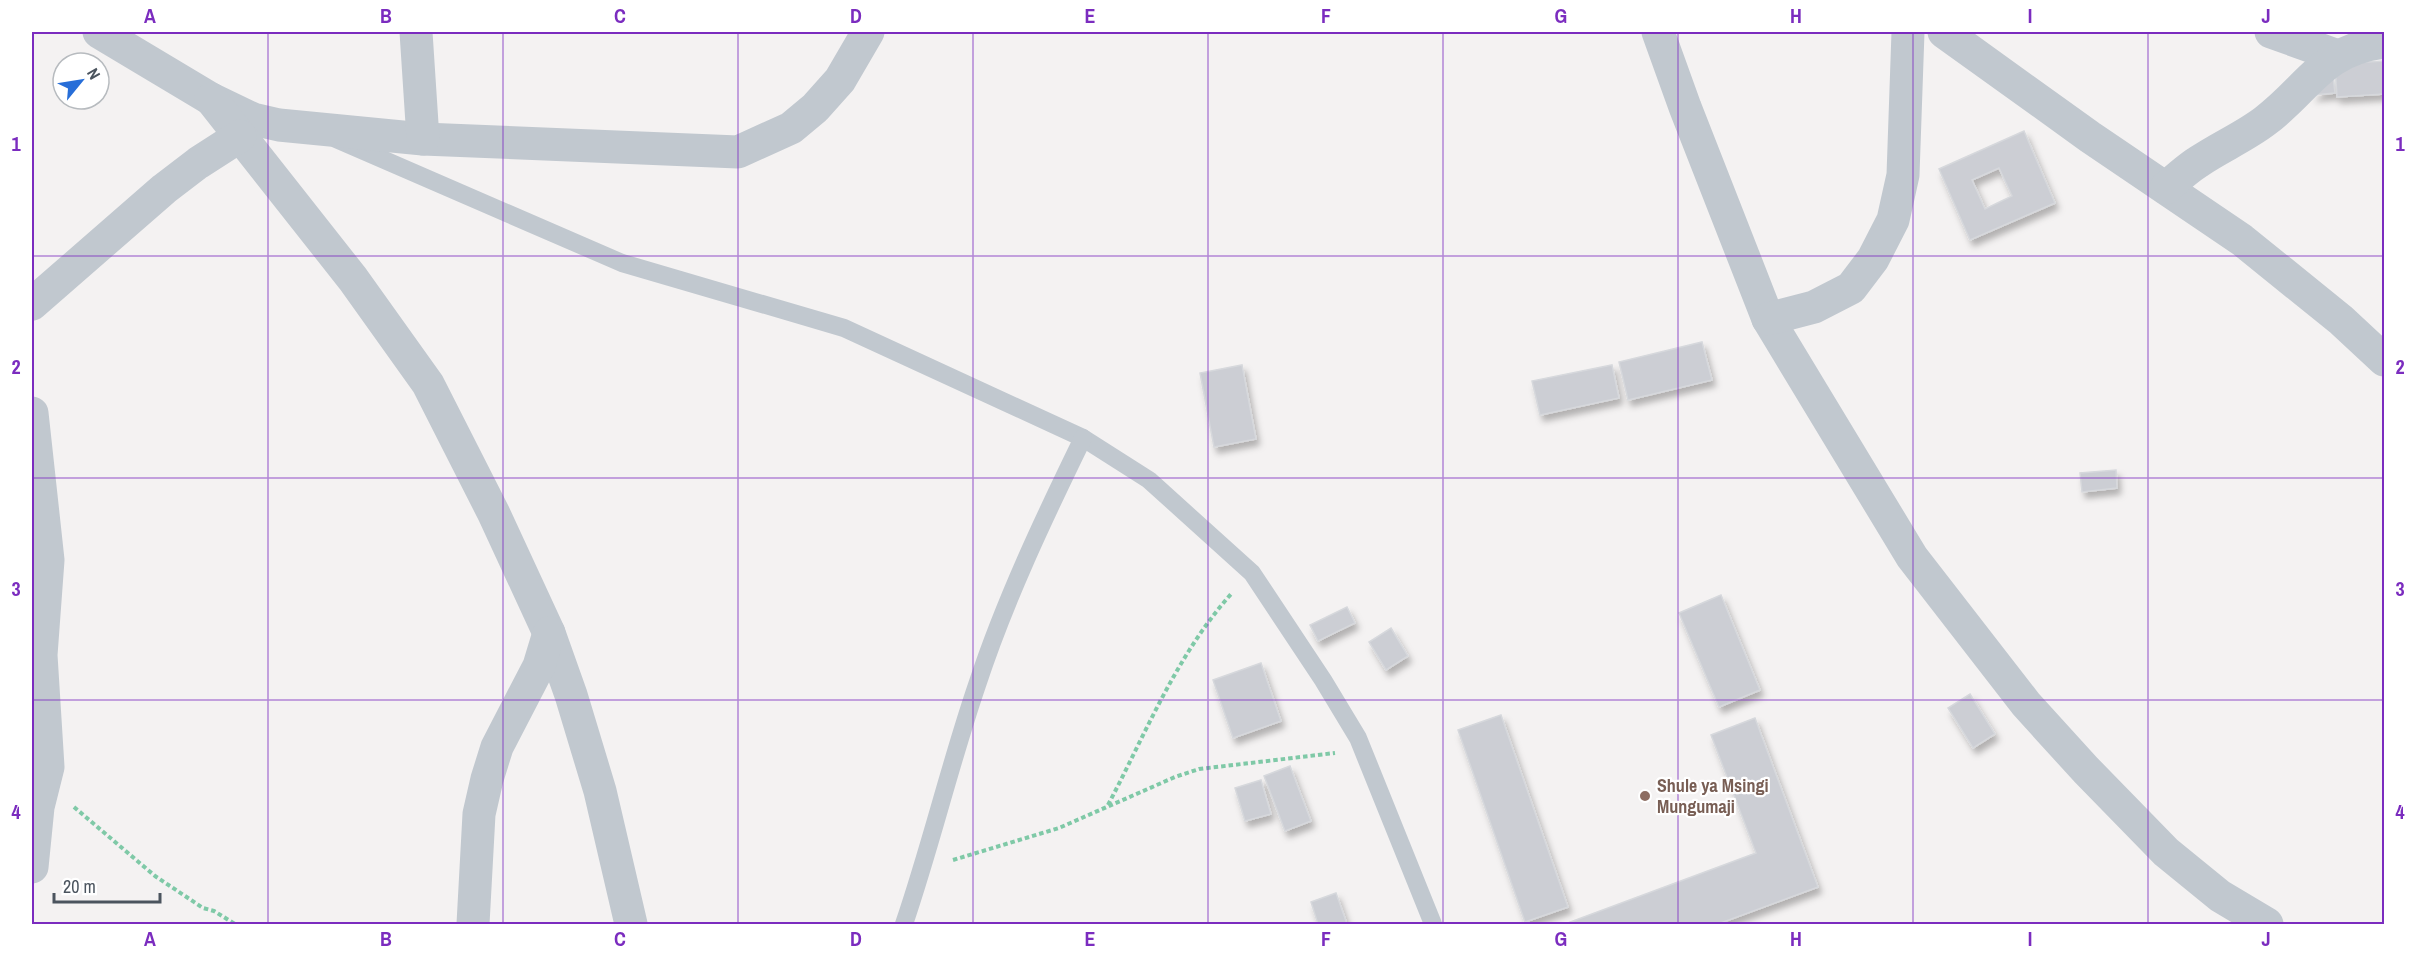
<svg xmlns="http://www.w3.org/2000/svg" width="2416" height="956" font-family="'Archivo Narrow',sans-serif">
<defs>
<filter id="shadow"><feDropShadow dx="3.5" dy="6" stdDeviation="3" flood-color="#0004"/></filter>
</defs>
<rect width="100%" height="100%" fill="#f4f2f2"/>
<!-- building -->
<g fill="#ccced4" stroke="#d6d8dc" stroke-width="1.5" fill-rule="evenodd" filter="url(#shadow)">
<polygon points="2384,61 2384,94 2337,97 2335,64"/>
<polygon points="2333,76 2335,93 2313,95"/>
<path d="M2024,131L2055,203L1970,240L1939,169ZM1999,168L2012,196L1985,209L1972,180Z"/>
<polygon points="1702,342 1712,380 1628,400 1619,362"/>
<polygon points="1242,365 1256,439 1214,447 1200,373"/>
<polygon points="1612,365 1619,398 1540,415 1532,381"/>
<polygon points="2116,470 2117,488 2082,492 2080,473"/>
<polygon points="1721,595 1760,690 1719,707 1679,613"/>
<polygon points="1347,607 1355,623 1318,641 1310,625"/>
<polygon points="1391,628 1408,656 1386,670 1369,642"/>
<polygon points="1261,663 1281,721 1233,738 1213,680"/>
<polygon points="1970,694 1995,734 1973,748 1948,708"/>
<polygon points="1501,715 1568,907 1525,922 1458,730"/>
<polygon points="1755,718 1818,887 1718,924 1565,924 1756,853 1711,735"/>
<polygon points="1290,766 1311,821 1285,831 1264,776"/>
<polygon points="1261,780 1271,814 1245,821 1235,788"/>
<polygon points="1336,893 1347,924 1318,924 1311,902"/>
</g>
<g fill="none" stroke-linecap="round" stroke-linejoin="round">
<!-- path -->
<g stroke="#7fc9a7" stroke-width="4" stroke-dasharray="4.5 3" stroke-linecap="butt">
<path d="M1108,805C1146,733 1177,654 1232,593"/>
<polyline points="74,807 155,876 203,908 214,911 235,924"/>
<polyline points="953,860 1059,828 1175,777 1199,769 1335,753"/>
</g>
<!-- lane -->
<g stroke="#c1c8cf" stroke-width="18">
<polyline points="336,139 622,263 844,328 1083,438 1149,480 1252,573 1323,680 1358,738 1433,924"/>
<path d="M904,924C931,845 950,764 977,685C1005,600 1044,518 1083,438"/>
</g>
<!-- street -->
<g stroke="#c1c8cf" stroke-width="33">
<polyline points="99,32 211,99 253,119 279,125 423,139 738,152 791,128 815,108 840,80 868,32"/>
<polyline points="416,32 423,139"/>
<polyline points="1658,32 1685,107 1768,319 1912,557 2026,704 2086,770 2166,852 2220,896 2267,924"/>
<polyline points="1944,32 2090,137 2242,240 2341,320 2384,360"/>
<polyline points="2271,32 2338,56"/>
<polyline points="211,99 353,279 428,384 494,514 549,633 571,695 600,791 631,924"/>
<path d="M2166,188C2176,179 2187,169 2198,162C2220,147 2244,137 2265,121C2311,86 2320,51 2384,42"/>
<polyline points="32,304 164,189 198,163 240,136"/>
<polyline points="1768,319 1814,307 1851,288 1873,259 1893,220 1903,175 1908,32"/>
<polyline points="32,413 48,560 41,655 48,767 38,807 32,867"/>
<polyline points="473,924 479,814 487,779 497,747 539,666 549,633"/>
</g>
</g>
<!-- grid -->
<path fill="none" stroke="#7b2cbf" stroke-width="1.5" stroke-opacity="0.55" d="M268,32V924M503,32V924M738,32V924M973,32V924M1208,32V924M1443,32V924M1678,32V924M1913,32V924M2148,32V924M32,256H2384M32,478H2384M32,700H2384"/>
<!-- markers -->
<circle fill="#8d6e63" stroke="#fff" stroke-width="2" cx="1645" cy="796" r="6"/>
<g text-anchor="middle" stroke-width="4.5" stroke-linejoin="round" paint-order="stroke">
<!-- education labels -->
<g font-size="18" font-weight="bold" fill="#785e54" stroke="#fff" text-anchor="start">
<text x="1657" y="792">Shule ya Msingi<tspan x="1657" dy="21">Mungumaji</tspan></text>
</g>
</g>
<!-- border -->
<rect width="2416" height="956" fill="none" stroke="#ffffff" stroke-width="66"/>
<!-- north arrow -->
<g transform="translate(81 81) rotate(60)"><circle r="28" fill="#ffffff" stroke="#b7bbbf" stroke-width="1.5"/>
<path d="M0-4.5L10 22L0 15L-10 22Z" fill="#276ed8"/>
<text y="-9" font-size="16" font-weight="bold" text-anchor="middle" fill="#4b545e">N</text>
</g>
<!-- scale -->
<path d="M54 893v9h106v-9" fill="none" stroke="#4b545e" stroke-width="3"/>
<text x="63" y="893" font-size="18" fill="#4b545e" stroke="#ffffff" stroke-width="4.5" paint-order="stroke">20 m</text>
<rect x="33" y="33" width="2350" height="890" fill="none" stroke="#7b2cbf" stroke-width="2"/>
<g font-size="20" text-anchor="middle" font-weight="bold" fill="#7b2cbf">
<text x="150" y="23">A</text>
<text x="386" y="23">B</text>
<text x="620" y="23">C</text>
<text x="856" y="23">D</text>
<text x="1090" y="23">E</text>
<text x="1326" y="23">F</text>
<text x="1561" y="23">G</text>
<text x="1796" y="23">H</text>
<text x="2030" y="23">I</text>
<text x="2266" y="23">J</text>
<text x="16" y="151">1</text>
<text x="2400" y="151">1</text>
<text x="16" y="374">2</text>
<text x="2400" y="374">2</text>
<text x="16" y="596">3</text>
<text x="2400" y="596">3</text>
<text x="16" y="819">4</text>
<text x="2400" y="819">4</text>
<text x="150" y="946">A</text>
<text x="386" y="946">B</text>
<text x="620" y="946">C</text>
<text x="856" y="946">D</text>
<text x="1090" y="946">E</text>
<text x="1326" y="946">F</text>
<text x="1561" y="946">G</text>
<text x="1796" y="946">H</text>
<text x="2030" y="946">I</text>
<text x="2266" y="946">J</text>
</g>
</svg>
